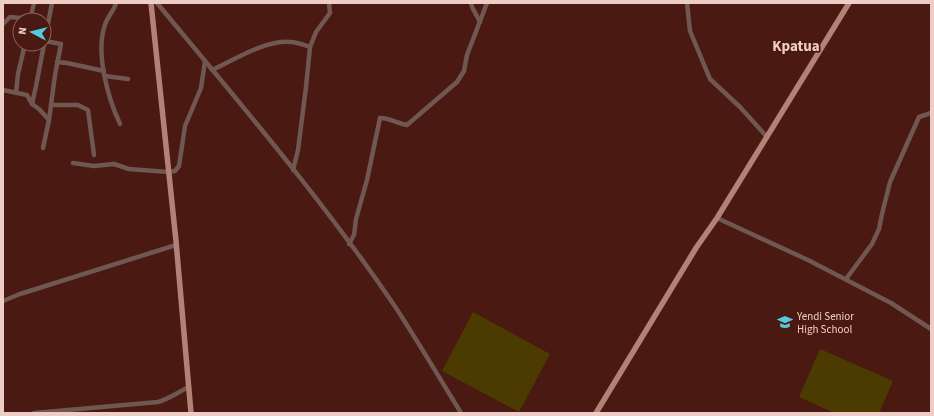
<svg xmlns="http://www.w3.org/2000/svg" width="934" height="416" font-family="'Source Sans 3',sans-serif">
<rect width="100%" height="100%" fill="#4a1911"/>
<!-- green -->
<g fill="#4c3b00">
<polygon points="473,312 550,354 519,412 442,371"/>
<polygon points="820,349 893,381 879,413 834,413 799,397"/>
</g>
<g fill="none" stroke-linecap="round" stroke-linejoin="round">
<!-- minor -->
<g stroke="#705752" stroke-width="4.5">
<path d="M116,3C114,11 107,17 105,25C95,53 108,98 120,124"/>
<path d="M157,3C238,101 322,199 394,305C417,340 439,377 461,413"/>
<polyline points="471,3 472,7 480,22"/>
<polyline points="687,3 690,31 710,79 740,107 767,137"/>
<polyline points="30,20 34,3"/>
<polyline points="3,24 10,17 20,18 31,15"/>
<polyline points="57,62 67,63 104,71"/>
<path d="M212,70C234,60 267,39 291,42C297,42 304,45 310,47"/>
<polyline points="105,76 128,79"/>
<polyline points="3,90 27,95 32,104 39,109 49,120"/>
<polyline points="16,93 18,74 25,44"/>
<polyline points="32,104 36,86 52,3"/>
<polyline points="51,105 78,105 88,110 94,155"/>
<polyline points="43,148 49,120 55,75 61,44 45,41"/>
<polyline points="73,163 94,166 114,164 129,169 168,172 175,171 179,166 185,126 201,88 205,61"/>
<polyline points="293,170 298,150 306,87 310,47 316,32 330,13 329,3"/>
<polyline points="717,218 808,260 891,303 931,329"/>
<path d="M349,244L354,235L356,219L367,180L380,118C388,117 398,124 407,125L457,82L464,71L467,55L487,3"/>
<polyline points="846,279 872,244 879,229 882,214 890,182 919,117 931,113"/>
<polyline points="3,301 20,294 176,245"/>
<path d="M34,413L158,402C169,399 178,392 189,387"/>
</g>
<!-- major -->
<g stroke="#b48178" stroke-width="5.5">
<polyline points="151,3 176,241 191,413"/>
<polyline points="596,413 696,248 717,218 849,3"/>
</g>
</g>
<!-- icons -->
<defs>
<g id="school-bare" transform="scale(1.2)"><path d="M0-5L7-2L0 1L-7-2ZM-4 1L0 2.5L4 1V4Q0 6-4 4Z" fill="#54cade" stroke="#4a1911" stroke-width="2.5" paint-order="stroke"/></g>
</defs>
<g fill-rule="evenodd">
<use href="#school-bare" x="785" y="322"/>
</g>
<g text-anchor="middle" stroke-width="3.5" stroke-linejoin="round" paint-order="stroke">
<!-- poi labels -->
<g font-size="11" fill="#eecdc7" stroke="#4a1911" text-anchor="start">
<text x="797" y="320">Yendi Senior<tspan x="797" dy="13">High School</tspan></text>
</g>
<!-- district labels -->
<g font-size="15" font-weight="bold" fill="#eecdc7" stroke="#4a1911">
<text x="796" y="51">Kpatua</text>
</g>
</g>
<!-- border -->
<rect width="934" height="416" fill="none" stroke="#eecdc7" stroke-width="8"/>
<!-- north arrow -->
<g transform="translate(32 32) rotate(277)"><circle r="19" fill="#4a1911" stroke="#8c615a"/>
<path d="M0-3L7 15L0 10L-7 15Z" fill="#54cade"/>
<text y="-6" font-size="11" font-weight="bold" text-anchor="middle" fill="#eecdc7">N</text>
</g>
</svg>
